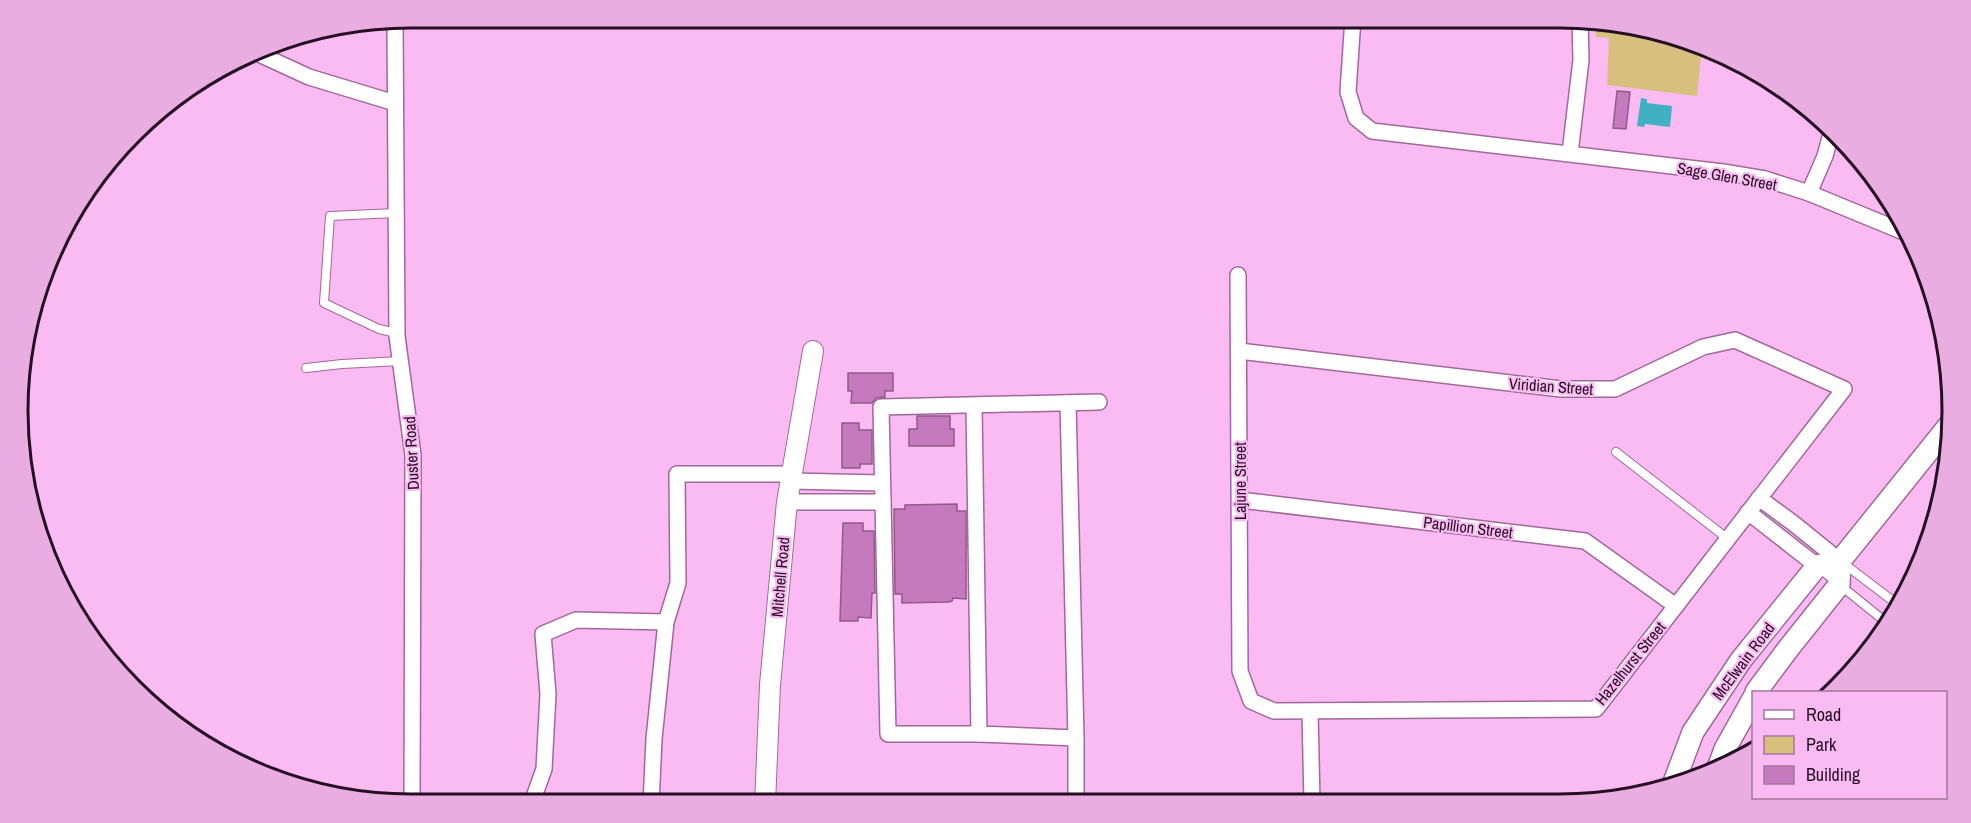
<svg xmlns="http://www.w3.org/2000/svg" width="1971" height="823" font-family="'Archivo Narrow',sans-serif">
<rect width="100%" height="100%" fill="#fabbf2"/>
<!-- green -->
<path fill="#d7c07d" d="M1596,26C1625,26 1677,35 1702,46L1697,96L1607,85L1609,38L1596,37Z"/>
<!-- water -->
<polygon fill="#40b0c3" points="1641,98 1647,99 1647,103 1672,106 1670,127 1645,124 1644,127 1637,126"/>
<!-- building -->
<g fill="#c57abd" stroke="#915a8b" stroke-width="1.5">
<polygon points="1617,91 1630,92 1626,129 1613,128"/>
<polygon points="848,373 893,373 893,391 885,391 885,397 876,398 872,403 851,403 852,391 848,391"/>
<polygon points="917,416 950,416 950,429 954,429 954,446 909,446 909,429 917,429"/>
<polygon points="842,423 859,423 859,430 872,430 872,464 860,464 860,468 842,468"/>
<polygon points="957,504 957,511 966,511 966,599 953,598 952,601 948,602 902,603 902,594 895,594 894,509 905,509 905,505"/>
<polygon points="843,523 863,523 863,531 874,531 875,593 872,593 871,618 858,617 858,621 840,621"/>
</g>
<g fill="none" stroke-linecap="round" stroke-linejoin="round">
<!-- service casing -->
<g stroke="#a1689a" stroke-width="10">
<g id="service">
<polyline points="396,213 330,216 324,303 379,329 397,333"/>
<polyline points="306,368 342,364 401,361"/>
<polyline points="1616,452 1728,539"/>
<polyline points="1843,563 1897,604"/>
<polyline points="1820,569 1887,623"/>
</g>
</g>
<!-- minor casing -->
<g stroke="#a1689a" stroke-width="18">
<g id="minor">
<polyline points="1353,18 1348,92 1356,118 1372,131 1723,172 1765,179 1809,193 1911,235"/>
<polyline points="395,21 397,336 413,455 412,805"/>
<polyline points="259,54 309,77 395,103"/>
<polyline points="1570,153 1581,60 1580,21"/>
<polyline points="1809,193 1825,156 1832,130"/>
<polyline points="1238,275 1240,671 1251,701 1274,711 1596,709 1844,389 1735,340 1703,347 1615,389 1561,389 1239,351"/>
<polyline points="974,406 979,734 1076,738 1068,403"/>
<polyline points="790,481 882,483"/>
<polyline points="1759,498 1793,523 1840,561"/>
<polyline points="1240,500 1585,541 1676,606"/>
<polyline points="787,502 883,502"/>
<polyline points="1748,512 1817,566"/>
<polyline points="1310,712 1312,802"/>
<polyline points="979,734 888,734 881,407 1099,402"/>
<polyline points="1076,738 1076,803"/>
<polyline points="651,804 654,739 666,622 678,583 677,474 791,474"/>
<polyline points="531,805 544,769 548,694 543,634 576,620 666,622"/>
</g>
</g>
<!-- tertiary casing -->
<g stroke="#a1689a" stroke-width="22">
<polyline id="tertiary" points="765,804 770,685 787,502 813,351"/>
</g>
<!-- secondary casing -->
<g stroke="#a1689a" stroke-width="24">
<g id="secondary">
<polyline points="1756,692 1788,649 1839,585 1840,561 1951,423"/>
<polyline points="1717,771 1725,749 1754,697"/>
<polyline points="1673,785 1693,732 1741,660 1817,566 1840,561"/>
</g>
</g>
<!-- service -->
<use href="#service" stroke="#fff" stroke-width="8"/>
<!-- minor -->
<use href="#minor" stroke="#fff" stroke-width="15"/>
<!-- tertiary -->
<use href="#tertiary" stroke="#fff" stroke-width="20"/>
<!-- secondary -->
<use href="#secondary" stroke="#fff" stroke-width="21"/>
</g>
<g text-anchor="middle" stroke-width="4.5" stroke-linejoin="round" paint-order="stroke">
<!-- street labels -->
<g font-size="16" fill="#250f23" stroke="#fabbf2">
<text transform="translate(1727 176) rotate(10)" y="6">Sage Glen Street</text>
<text transform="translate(1551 386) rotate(4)" y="6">Viridian Street</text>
<text transform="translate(411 453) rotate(-93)" y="6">Duster Road</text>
<text transform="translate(1240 481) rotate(-90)" y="6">Lajune Street</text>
<text transform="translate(1468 527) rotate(7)" y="6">Papillion Street</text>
<text transform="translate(780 577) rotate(-85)" y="6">Mitchell Road</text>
<text transform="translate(1743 661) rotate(-53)" y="6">McElwain Road</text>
<text transform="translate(1630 663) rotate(-51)" y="6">Hazelhurst Street</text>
</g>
</g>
<!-- crop -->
<path d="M0 0H1971V823H0ZM411 28H1559A383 383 0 0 1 1942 411V411A383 383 0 0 1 1559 794H411A383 383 0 0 1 28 411V411A383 383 0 0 1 411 28Z" fill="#e9ade1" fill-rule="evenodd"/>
<path fill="none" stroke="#250f23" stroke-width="3" d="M411 28H1559A383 383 0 0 1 1942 411V411A383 383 0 0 1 1559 794H411A383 383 0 0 1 28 411V411A383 383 0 0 1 411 28Z"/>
<!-- legend -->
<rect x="1752" y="691" width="195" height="108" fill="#fabbf2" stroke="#a5769f" stroke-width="1.5"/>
<rect x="1764" y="710" width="30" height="9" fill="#ffffff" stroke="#a5769f" stroke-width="1.5"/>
<text x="1806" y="721" font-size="18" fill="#250f23">Road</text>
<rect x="1764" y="736" width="30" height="18" fill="#d7c07d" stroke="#a5769f" stroke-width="1.5"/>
<text x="1806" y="751" font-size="18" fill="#250f23">Park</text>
<rect x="1764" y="766" width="30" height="18" fill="#c57abd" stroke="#a5769f" stroke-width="1.5"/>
<text x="1806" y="781" font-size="18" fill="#250f23">Building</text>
</svg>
